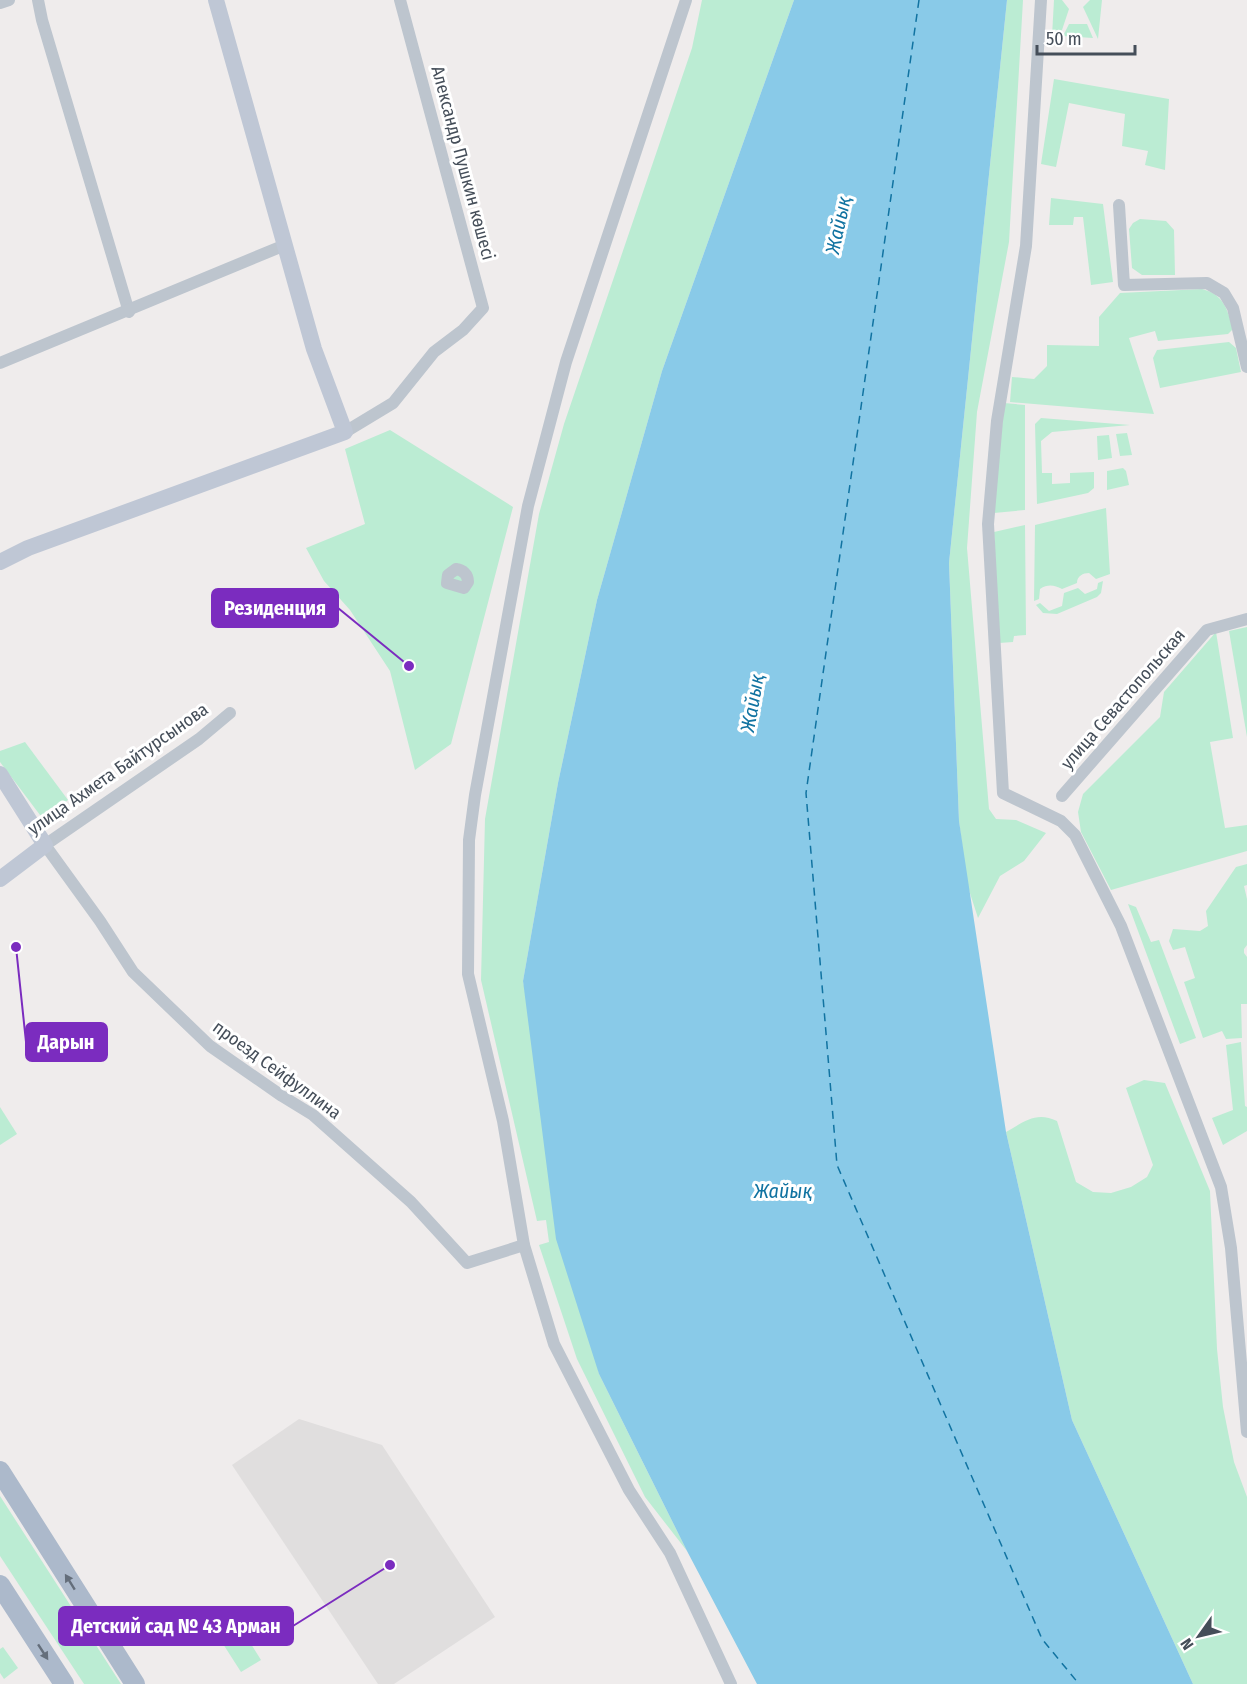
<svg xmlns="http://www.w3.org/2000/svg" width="1247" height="1684" font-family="'Fira Sans Condensed',sans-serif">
<rect width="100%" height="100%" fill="#efecec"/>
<!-- education -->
<polygon fill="#e0dede" points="299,1419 382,1445 495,1617 394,1684 378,1684 232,1465"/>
<!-- green -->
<g fill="#bbecd3">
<polygon points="702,0 794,0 662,371 597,600 558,783 523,981 599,1374 687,1551 645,1497 577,1359 539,1245 549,1242 546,1220 537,1221 481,980 485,819 539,514 564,424 692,48"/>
<polygon points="1007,0 1023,0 1009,242 977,412 967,548 989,809 996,819 1016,820 1046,833 1024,861 1000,876 978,918 967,884 959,821 949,563"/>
<polygon points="1054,0 1062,0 1069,9 1060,36 1052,36"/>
<polygon points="1090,0 1102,0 1098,39 1083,7"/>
<polygon points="1069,24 1087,24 1093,38 1063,36"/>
<polygon points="1054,79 1169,99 1165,170 1145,165 1148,151 1122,146 1125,114 1069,103 1056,167 1041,164"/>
<polygon points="1051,198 1103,204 1113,282 1091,285 1083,217 1074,217 1073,225 1049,225"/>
<polygon points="1140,219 1166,221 1174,230 1175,275 1142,275 1132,268 1129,229 1133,223"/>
<path d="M1202,289C1224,295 1227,308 1233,329L1228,334L1158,341L1155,331L1129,338L1154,414L1010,402L1012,377L1034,379L1047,366V345L1099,346V317L1120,293Z"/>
<polygon points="1229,342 1236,348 1241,372 1160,388 1153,358 1157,350"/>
<polygon points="1004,403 1025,405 1025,510 994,513"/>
<polygon points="1041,418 1130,425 1052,432 1041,441 1042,473 1052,473 1052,484 1070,483 1070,473 1094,472 1094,488 1088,493 1037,504 1035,424"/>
<polygon points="390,430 513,507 451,744 415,770 390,671 350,610 324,581 306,548 365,524 345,449"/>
<polygon points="1127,433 1132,455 1120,456 1116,434"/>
<polygon points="1109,435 1112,458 1098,460 1097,436"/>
<polygon points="1123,468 1126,471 1129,485 1107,490 1107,471"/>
<path d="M1106,508L1110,574L1096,579L1089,573C1083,573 1077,576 1077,583L1062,589C1054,585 1048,584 1040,589L1039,599L1034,601L1035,525Z"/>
<polygon points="1025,525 1026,635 1014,636 1013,642 999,643 994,532"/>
<polygon points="1103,581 1101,593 1097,597 1057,614 1043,613 1036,605 1040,603 1049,611 1062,606 1064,593 1078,588 1085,594 1097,589 1098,583"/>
<polygon points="1247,627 1247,737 1229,631"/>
<polygon points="1216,632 1233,738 1210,742 1225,828 1247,825 1247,851 1111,890 1081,832 1078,812 1083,794 1160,717 1164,692"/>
<polygon points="25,742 68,800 43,819 0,762 0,751"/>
<polygon points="1247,864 1247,885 1244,886 1247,899 1247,945 1244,949 1244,953 1247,957 1247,1004 1241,1004 1242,1038 1226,1039 1222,1031 1203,1038 1184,982 1195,978 1185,947 1173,950 1169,941 1173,929 1200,931 1208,926 1206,911 1236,867"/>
<polygon points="1128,904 1136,907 1151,942 1159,940 1196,1038 1180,1044"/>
<polygon points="1241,1042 1245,1106 1247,1107 1247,1131 1223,1145 1212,1118 1233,1110 1226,1045"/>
<path d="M1144,1080L1165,1083L1210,1191L1217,1349L1223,1407L1234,1462L1247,1497V1684H1193L1072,1420L1006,1132C1024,1122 1036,1111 1057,1121L1076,1182L1093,1192L1111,1193L1131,1187L1147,1177L1153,1165L1126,1088Z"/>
<polygon points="0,1107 17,1134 0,1145"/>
<polygon points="0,1496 121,1684 84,1684 0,1556"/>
<polygon points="236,1620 261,1660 241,1672 216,1633"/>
<polygon points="3,1647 18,1668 4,1679 0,1673 0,1649"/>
</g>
<!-- water -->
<polygon fill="#89cae8" points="794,0 1007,0 949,563 959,821 1006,1132 1072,1420 1193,1684 757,1684 687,1551 599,1374 556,1239 523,981 558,783 597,600 662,371"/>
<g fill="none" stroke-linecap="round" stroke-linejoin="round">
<!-- ferry -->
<polyline stroke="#1173a1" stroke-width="1.5" stroke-dasharray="8 6" stroke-linecap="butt" points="919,0 806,793 837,1165 1042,1639 1079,1684"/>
<!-- street -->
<g stroke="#bdc5ce" stroke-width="12">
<polyline points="38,0 42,20 129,312"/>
<polyline points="686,0 566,362 528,506 475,795 469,840 468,974 503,1121 524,1245 554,1344 629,1490 670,1553 731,1684"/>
<polyline points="1041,0 1026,246 997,421 988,524 1003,793 1061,821 1075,835 1121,926 1221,1187 1231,1248 1247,1432"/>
<polyline points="0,3 9,0"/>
<polyline points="1119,205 1124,285 1207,283 1224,293 1233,308 1247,367"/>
<polyline points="0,363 285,245"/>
<polyline points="345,432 393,403 434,352 463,330 483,308 400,0"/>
<path d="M456,569C463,570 468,574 468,582L464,588L447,583L448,575Z"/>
<polyline points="230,713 199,739 45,845 100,921 133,972 210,1046 282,1096 313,1115 411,1202 467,1263 524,1245"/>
<polyline points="1062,796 1207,630 1247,619"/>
</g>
<!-- secondary -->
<g stroke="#bfc7d5" stroke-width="16">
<polyline points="0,562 28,548 345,432 314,349 216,0"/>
<polyline points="0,774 45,845 0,879"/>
</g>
<!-- primary -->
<g stroke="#acb9cb" stroke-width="20">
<polyline points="0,1471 135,1684"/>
<polyline points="0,1585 64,1684"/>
</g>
</g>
<!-- one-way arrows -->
<defs><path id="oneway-solid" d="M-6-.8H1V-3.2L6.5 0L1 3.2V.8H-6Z" transform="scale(1.5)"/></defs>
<g fill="#646e7b">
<use href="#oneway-solid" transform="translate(70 1582) rotate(-122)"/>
<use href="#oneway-solid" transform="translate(43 1652) rotate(57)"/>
</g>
<g text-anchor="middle" stroke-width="6" stroke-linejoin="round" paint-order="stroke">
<!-- street labels -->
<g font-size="18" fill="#454e59" stroke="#fff">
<text transform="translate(463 163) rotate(75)" y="6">Александр Пушкин көшесі</text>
<text transform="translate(1123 699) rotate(-49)" y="6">улица Севастопольская</text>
<text transform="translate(118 769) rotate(-35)" y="6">улица Ахмета Байтурсынова</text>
<text transform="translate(277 1070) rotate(36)" y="6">проезд Сейфуллина</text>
</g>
<!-- water labels -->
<g font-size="20" font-style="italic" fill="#1173a1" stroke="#fff">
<text transform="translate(838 225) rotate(-78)" y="7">Жайық</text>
<text transform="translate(752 703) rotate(-80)" y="7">Жайық</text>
<text x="783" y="1198">Жайық</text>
</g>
</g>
<!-- callouts -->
<path fill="none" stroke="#7b2cbf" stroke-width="2" d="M409 666L338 608M16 947L26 1042M390 1565L293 1626"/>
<g fill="#7b2cbf" stroke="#fff" stroke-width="2">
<circle cx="409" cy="666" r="6"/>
<circle cx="16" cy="947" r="6"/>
<circle cx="390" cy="1565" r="6"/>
</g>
<g fill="#7b2cbf" stroke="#7b2cbf" stroke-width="2">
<rect x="212" y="589" width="126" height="38" rx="6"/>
<rect x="26" y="1023" width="81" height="38" rx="6"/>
<rect x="59" y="1607" width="234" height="38" rx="6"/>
</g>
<g font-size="20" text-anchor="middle" font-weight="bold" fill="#fff">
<text x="275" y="615">Резиденция</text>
<text x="66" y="1049">Дарын</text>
<text x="176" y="1633">Детский сад № 43 Арман</text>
</g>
<!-- north arrow -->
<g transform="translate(1199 1636) rotate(236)" stroke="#ffffff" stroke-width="4.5" paint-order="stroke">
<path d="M0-4.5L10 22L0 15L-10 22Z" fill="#454e59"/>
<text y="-9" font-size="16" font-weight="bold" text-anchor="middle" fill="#454e59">N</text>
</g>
<!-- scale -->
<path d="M1037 45v9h98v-9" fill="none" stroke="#454e59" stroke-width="3"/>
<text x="1046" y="45" font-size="18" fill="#454e59" stroke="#ffffff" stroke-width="4.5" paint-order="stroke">50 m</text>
</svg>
